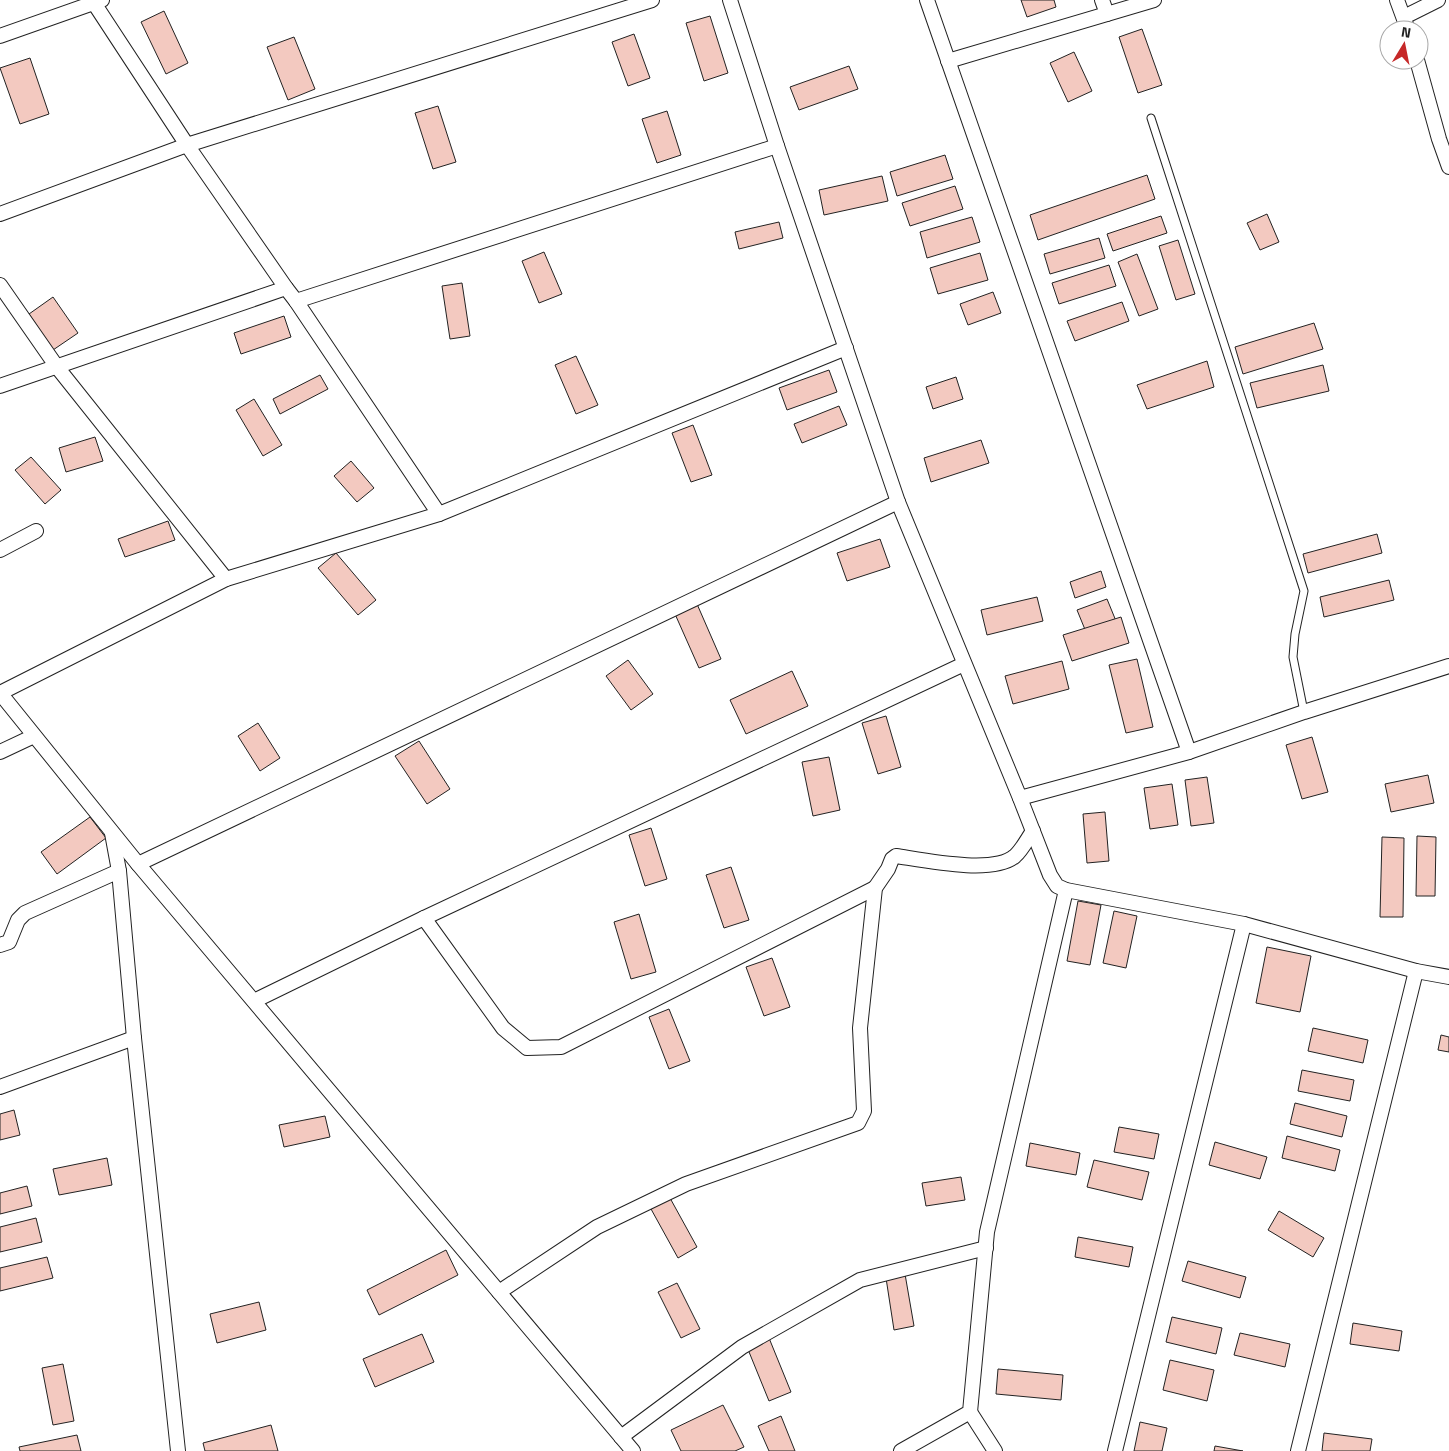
<svg xmlns="http://www.w3.org/2000/svg" width="1449" height="1451" font-family="'Titillium Web',sans-serif">
<rect width="100%" height="100%" fill="#fff"/>
<!-- building -->
<g fill="#f3c9c0" stroke="#222">
<polygon points="1021,0 1054,0 1056,7 1027,17"/>
<polygon points="164,11 188,63 166,74 141,22"/>
<polygon points="710,16 728,73 704,81 686,23"/>
<polygon points="1142,29 1162,85 1138,93 1119,37"/>
<polygon points="634,34 650,78 628,86 612,42"/>
<polygon points="294,37 315,89 288,100 267,47"/>
<polygon points="1074,52 1092,91 1068,102 1050,63"/>
<polygon points="30,58 49,114 20,124 0,68"/>
<polygon points="849,66 858,89 799,110 790,87"/>
<polygon points="438,106 456,162 433,169 415,113"/>
<polygon points="667,111 681,155 657,163 642,119"/>
<polygon points="945,155 953,179 897,196 890,172"/>
<polygon points="1147,175 1155,199 1038,240 1030,215"/>
<polygon points="882,176 888,201 824,215 819,190"/>
<polygon points="955,186 963,209 910,226 902,203"/>
<polygon points="1267,214 1279,242 1260,250 1247,223"/>
<polygon points="1161,216 1167,233 1113,251 1107,234"/>
<polygon points="972,217 980,242 927,258 920,232"/>
<polygon points="779,222 783,238 739,249 735,232"/>
<polygon points="1099,238 1105,258 1050,274 1044,254"/>
<polygon points="1178,240 1195,294 1176,300 1159,246"/>
<polygon points="544,252 562,294 539,303 522,261"/>
<polygon points="980,253 988,280 938,294 930,268"/>
<polygon points="1137,254 1158,309 1139,316 1118,262"/>
<polygon points="1109,265 1116,286 1059,304 1052,283"/>
<polygon points="462,283 470,336 450,339 442,286"/>
<polygon points="993,292 1001,313 968,325 960,304"/>
<polygon points="53,297 78,333 53,350 29,314"/>
<polygon points="1122,302 1129,321 1075,341 1067,321"/>
<polygon points="284,316 291,337 241,354 234,333"/>
<polygon points="1314,323 1323,349 1243,374 1235,347"/>
<polygon points="576,356 598,405 576,414 555,365"/>
<polygon points="1207,361 1214,387 1147,409 1137,385"/>
<polygon points="1323,365 1329,391 1257,408 1250,383"/>
<polygon points="829,370 837,392 787,410 779,388"/>
<polygon points="320,375 328,389 280,414 273,399"/>
<polygon points="956,377 963,399 933,409 926,387"/>
<polygon points="254,399 282,445 263,456 236,410"/>
<polygon points="839,406 847,425 802,443 794,424"/>
<polygon points="693,425 712,475 691,482 672,433"/>
<polygon points="95,437 103,461 66,472 59,448"/>
<polygon points="981,440 989,463 931,482 924,458"/>
<polygon points="31,457 61,490 45,504 15,470"/>
<polygon points="351,461 374,488 357,502 334,476"/>
<polygon points="168,521 175,540 125,557 118,539"/>
<polygon points="1377,534 1382,553 1308,573 1303,554"/>
<polygon points="880,539 890,567 847,581 837,553"/>
<polygon points="336,553 376,600 358,615 318,568"/>
<polygon points="1101,571 1106,587 1075,598 1070,582"/>
<polygon points="1389,580 1394,600 1324,617 1320,597"/>
<polygon points="1037,597 1043,621 987,635 981,610"/>
<polygon points="1107,599 1116,621 1086,632 1077,610"/>
<polygon points="697,604 721,659 699,668 675,614"/>
<polygon points="1121,617 1129,643 1072,661 1063,635"/>
<polygon points="1137,659 1153,727 1126,733 1109,665"/>
<polygon points="628,660 653,694 631,710 606,676"/>
<polygon points="1062,661 1069,689 1013,704 1005,676"/>
<polygon points="792,671 808,706 746,734 730,700"/>
<polygon points="886,716 901,767 878,774 862,723"/>
<polygon points="258,723 280,758 260,771 238,736"/>
<polygon points="1312,737 1328,792 1302,799 1286,745"/>
<polygon points="419,741 450,789 427,804 395,756"/>
<polygon points="829,757 840,810 813,816 802,762"/>
<polygon points="1428,775 1434,803 1391,812 1385,784"/>
<polygon points="1207,777 1214,823 1191,826 1185,780"/>
<polygon points="1172,784 1178,825 1150,829 1144,788"/>
<polygon points="1105,812 1109,861 1087,863 1083,814"/>
<polygon points="90,817 106,838 57,874 41,852"/>
<polygon points="651,828 667,879 645,886 629,835"/>
<polygon points="1417,836 1436,837 1435,896 1416,896"/>
<polygon points="1382,837 1404,838 1403,917 1380,917"/>
<polygon points="731,867 749,920 724,928 706,875"/>
<polygon points="1078,901 1101,905 1090,965 1067,961"/>
<polygon points="1114,911 1137,916 1126,968 1103,963"/>
<polygon points="639,914 656,972 631,979 614,922"/>
<polygon points="1267,947 1311,956 1300,1012 1256,1003"/>
<polygon points="772,958 790,1007 764,1016 746,967"/>
<polygon points="669,1009 690,1061 669,1069 649,1017"/>
<polygon points="1313,1028 1368,1040 1363,1063 1308,1051"/>
<polygon points="1441,1035 1449,1037 1449,1052 1438,1050"/>
<polygon points="1302,1070 1354,1080 1350,1101 1298,1091"/>
<polygon points="1295,1103 1347,1116 1342,1137 1290,1124"/>
<polygon points="14,1110 20,1135 0,1140 0,1114"/>
<polygon points="325,1116 330,1137 284,1147 279,1125"/>
<polygon points="1119,1127 1159,1134 1154,1159 1114,1152"/>
<polygon points="1287,1136 1340,1150 1335,1171 1282,1158"/>
<polygon points="1215,1142 1267,1157 1260,1179 1209,1165"/>
<polygon points="1030,1143 1080,1153 1076,1175 1026,1166"/>
<polygon points="107,1158 112,1185 59,1195 53,1169"/>
<polygon points="1094,1160 1149,1172 1142,1200 1087,1187"/>
<polygon points="961,1177 965,1200 926,1206 922,1183"/>
<polygon points="27,1186 32,1206 0,1214 0,1193"/>
<polygon points="670,1198 697,1247 678,1258 651,1209"/>
<polygon points="1279,1211 1324,1238 1313,1257 1268,1230"/>
<polygon points="36,1218 42,1242 0,1252 0,1227"/>
<polygon points="1078,1237 1133,1247 1129,1267 1075,1257"/>
<polygon points="446,1250 458,1275 379,1315 367,1290"/>
<polygon points="47,1257 53,1278 0,1291 0,1268"/>
<polygon points="1188,1261 1246,1277 1240,1298 1182,1281"/>
<polygon points="905,1274 914,1326 894,1330 886,1278"/>
<polygon points="677,1283 700,1329 681,1338 658,1292"/>
<polygon points="259,1302 266,1330 217,1343 210,1314"/>
<polygon points="1172,1317 1222,1328 1216,1354 1166,1342"/>
<polygon points="1353,1323 1402,1331 1399,1351 1350,1344"/>
<polygon points="1240,1333 1290,1344 1285,1367 1234,1355"/>
<polygon points="422,1334 434,1362 375,1387 363,1359"/>
<polygon points="769,1338 791,1392 769,1401 747,1347"/>
<polygon points="1170,1360 1214,1370 1207,1401 1163,1390"/>
<polygon points="63,1364 74,1421 53,1425 42,1368"/>
<polygon points="998,1369 1063,1375 1061,1400 996,1394"/>
<polygon points="723,1405 744,1447 735,1451 681,1451 671,1430"/>
<polygon points="781,1416 795,1451 769,1451 758,1426"/>
<polygon points="1140,1422 1167,1428 1162,1451 1134,1451"/>
<polygon points="271,1425 278,1451 205,1451 203,1443"/>
<polygon points="1324,1433 1372,1439 1370,1451 1322,1451"/>
<polygon points="77,1435 81,1451 20,1451 19,1447"/>
<polygon points="1215,1446 1243,1451 1214,1451"/>
</g>
<g fill="none" stroke-linecap="round" stroke-linejoin="round">
<!-- lane casing -->
<g stroke="#222" stroke-width="9">
<polyline id="lane" points="1151,118 1304,591 1295,634 1293,657 1304,712"/>
</g>
<!-- street casing -->
<g stroke="#222" stroke-width="16">
<g id="street">
<polyline points="730,0 777,146 898,502 1020,798 1050,875 1057,886 1066,890 1244,924 1416,971 1449,977"/>
<polyline points="927,0 1189,752"/>
<polyline points="1102,0 1107,14"/>
<polyline points="1397,0 1408,30"/>
<polyline points="94,3 187,145 286,288 296,301 439,514"/>
<polyline points="1404,17 1438,0"/>
<polyline points="0,36 102,0"/>
<polyline points="1417,60 1439,139 1449,167"/>
<polyline points="948,61 1154,0"/>
<polyline points="0,214 187,145 652,0"/>
<polyline points="0,285 57,367 226,579"/>
<polyline points="296,301 777,146"/>
<polyline points="0,386 286,288"/>
<polyline points="0,550 36,531"/>
<polyline points="0,693 138,864 633,1451"/>
<polyline points="0,693 226,579 439,514 846,348"/>
<polyline points="0,752 34,736"/>
<polyline points="1020,798 1189,752 1304,712 1449,666"/>
<polyline points="112,833 119,871 134,1038 178,1451"/>
<polyline points="138,864 898,502"/>
<polyline points="424,918 503,1028 527,1048 561,1047 875,888"/>
<polyline points="0,945 9,942 18,920 25,913 119,871"/>
<polyline points="254,1001 424,918 964,664"/>
<polyline points="0,1087 134,1038"/>
<path d="M499,1292L597,1227L686,1184L858,1123L864,1111L860,1028L875,888L888,869L892,859L896,856C923,860 994,875 1015,856C1022,850 1028,838 1033,831"/>
<polyline points="970,1412 995,1451"/>
<polyline points="621,1437 742,1347 860,1280 986,1248"/>
<polyline points="901,1451 970,1412 987,1232 1066,890"/>
<polyline points="1115,1451 1244,924"/>
<polyline points="1298,1451 1416,971"/>
</g>
</g>
<!-- lane -->
<use href="#lane" stroke="#fff" stroke-width="7"/>
<!-- street -->
<use href="#street" stroke="#fff" stroke-width="14"/>
</g>
<!-- north arrow -->
<g transform="translate(1404 45) rotate(10)"><circle r="24" fill="#ffffff" stroke="#a7a7a7"/>
<path d="M0-4L9 19L0 12L-9 19Z" fill="#c62828"/>
<text y="-8" font-size="14" font-weight="bold" text-anchor="middle" fill="#222222">N</text>
</g>
</svg>
